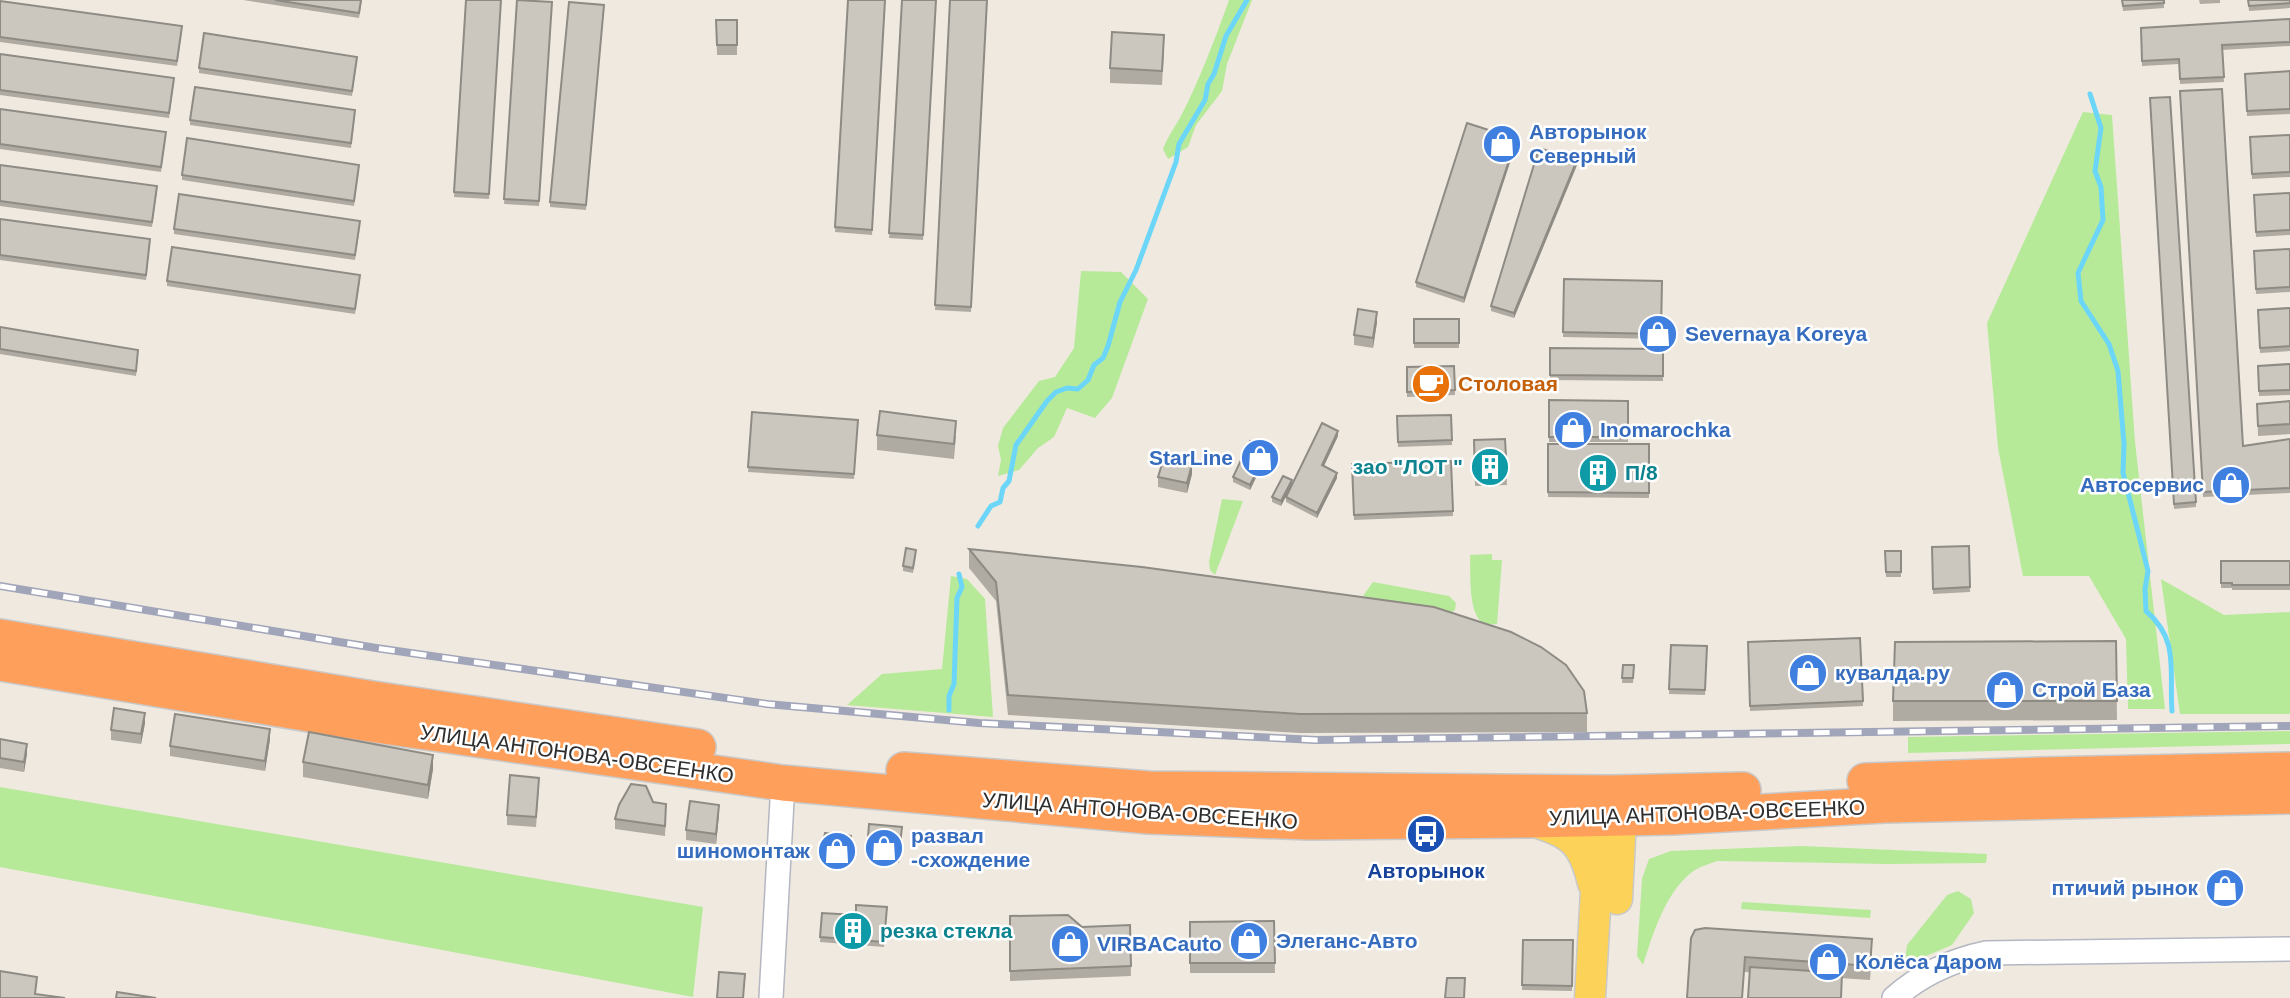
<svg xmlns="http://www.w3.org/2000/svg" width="2290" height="998" font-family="Arial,sans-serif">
<rect width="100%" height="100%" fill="#f0e9e0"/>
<!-- green -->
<g fill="#b6ea99">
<path d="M1229,0H1252L1227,64L1222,91L1196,125L1188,147L1168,159L1163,149C1168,136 1175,127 1181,116C1200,79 1215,39 1229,0Z"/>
<polygon points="2083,112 2112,115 2135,442 2165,709 2128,709 2126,639 2089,576 2023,576 1998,448 1987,323"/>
<polygon points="1081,271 1121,272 1148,299 1112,398 1095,418 1067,408 1054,437 1038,448 1019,470 998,476 1001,460 998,446 1003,428 1039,381 1055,377 1074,348"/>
<polygon points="1222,499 1243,501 1215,575 1210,570 1209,562"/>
<path d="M1492,554V560H1502L1497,624C1493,624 1489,625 1486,624C1467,619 1471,571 1470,555Z"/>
<polygon points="951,576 967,579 985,599 993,717 847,705 882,674 942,669"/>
<polygon points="2161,579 2224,615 2290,612 2290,714 2180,714"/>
<polygon points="1373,582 1449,596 1456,603 1455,610 1449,614 1440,614 1363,596"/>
<polygon points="2290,731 2290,744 1908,753 1908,737"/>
<polygon points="0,787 703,907 693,997 0,867"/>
<path d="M1801,846L1987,854L1986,863L1888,864L1717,861C1709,864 1699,867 1692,872C1665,893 1653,934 1643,965L1637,956L1642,879L1649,859L1671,851Z"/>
<polygon points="1958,891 1971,899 1974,913 1952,945 1912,962 1905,960 1907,945 1947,895"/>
<polygon points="1742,902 1871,910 1870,918 1741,909"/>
</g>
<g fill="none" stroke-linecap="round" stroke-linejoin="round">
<!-- stream -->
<g stroke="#6cd6f9" stroke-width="5">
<path d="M2090,94L2101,128L2095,171L2101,187L2103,220L2078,273L2081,301L2109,344L2118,371L2124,444L2123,473L2148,571L2145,589L2146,611C2180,640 2169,671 2172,711"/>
<polyline points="978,526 991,506 1000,502 1003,488 1009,481 1016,445 1047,401 1056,392 1067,388 1078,389 1088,380 1094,365 1103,358 1108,346 1120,302 1136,270 1176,162 1179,144 1205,100 1208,84 1214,74 1226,36 1247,0"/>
<polyline points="949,710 949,696 954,684 957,598 962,587 959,574"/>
</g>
<!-- minor casing -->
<g stroke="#b4b7c2" stroke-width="26">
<g id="minor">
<polyline points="771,998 783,783"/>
<path d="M1894,998C1920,975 1953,960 1986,953L2290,949"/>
</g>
</g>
<!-- major casing -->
<g stroke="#c9c9c9" stroke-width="33">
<g id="major">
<polyline points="1614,796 1621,818 1617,899"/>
<path d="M1532,821C1571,833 1583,841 1593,883"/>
<polyline points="1590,998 1600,819 1610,798"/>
</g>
</g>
<!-- highway casing -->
<g stroke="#c9c9c9" stroke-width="38">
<g id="highway">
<polyline points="0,637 373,699 698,747"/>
<polyline points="0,663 370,724 783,783 1148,816 1309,822 1529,820 1672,817 1885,805 2290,796"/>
<polyline points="904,770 1149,789 1613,793 1743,790"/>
<polyline points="1865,781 2040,775 2290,770"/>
</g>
</g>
<!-- minor -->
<use href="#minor" stroke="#fff" stroke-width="23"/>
<!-- major -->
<use href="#major" stroke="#fcd358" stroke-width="30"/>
<!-- highway -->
<use href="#highway" stroke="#ff9f5c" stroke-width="35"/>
<!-- rail casing -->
<g stroke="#a1a5b9" stroke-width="8">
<polyline id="rail" points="0,586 376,648 767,704 979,723 1316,740 2290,726"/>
</g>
<!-- rail -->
<use href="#rail" stroke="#fff" stroke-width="5" stroke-dasharray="16" stroke-linecap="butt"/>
</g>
<!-- wall -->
<g fill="#afaba3">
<polygon points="243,0 362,0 359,18"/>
<polygon points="466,0 501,0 489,199 454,197"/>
<polygon points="517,0 552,2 539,206 504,204"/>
<polygon points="848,0 885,0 872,235 835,232"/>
<polygon points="902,0 936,0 923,240 889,238"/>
<polygon points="950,0 987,0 971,312 935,310"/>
<polygon points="2122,0 2164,0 2164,8 2123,11"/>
<polygon points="2199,0 2220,0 2220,3 2200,4"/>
<polygon points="2248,0 2290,0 2290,8 2249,11"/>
<polygon points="0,1 182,31 177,66 0,42"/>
<polygon points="604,5 586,210 550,207 550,202"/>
<polygon points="2290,19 2290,46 2222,50 2224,82 2180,84 2179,64 2142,66 2141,28"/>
<polygon points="716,20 737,20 737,55 717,55"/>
<polygon points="1164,50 1162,85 1110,83 1110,68"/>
<polygon points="0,54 174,83 169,118 0,95"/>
<polygon points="357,61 352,96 199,73 199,68"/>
<polygon points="2290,71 2290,114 2247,116 2245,74"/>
<polygon points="2180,91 2243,446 2290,439 2290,493 2203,497"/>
<polygon points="2150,103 2196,502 2196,507 2174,509"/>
<polygon points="0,109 166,136 161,172 0,149"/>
<polygon points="355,115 351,148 190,125 190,120"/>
<polygon points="2290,135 2290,177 2252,179 2250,137"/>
<polygon points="1516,144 1464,303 1416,287 1416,282"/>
<polygon points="0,165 157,191 152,227 0,206"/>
<polygon points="1577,165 1514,318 1491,311 1491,306"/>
<polygon points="359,170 354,206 182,180 182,175"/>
<polygon points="2290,193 2290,235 2256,237 2254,195"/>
<polygon points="0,219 150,244 146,280 0,260"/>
<polygon points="360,226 355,260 174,234 174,229"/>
<polygon points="2290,249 2290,292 2256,294 2254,251"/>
<polygon points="1564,279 1662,281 1661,339 1563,337"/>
<polygon points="360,280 355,314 167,286 167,281"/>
<polygon points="2290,308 2290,351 2260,353 2258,310"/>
<rect x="1414" y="319" width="45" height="29"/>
<polygon points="1377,322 1373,348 1354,345 1354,335"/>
<polygon points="0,327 138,355 136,376 0,354"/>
<polygon points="1550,348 1663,349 1663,381 1550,380"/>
<polygon points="2290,364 2290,395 2259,396 2258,366"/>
<polygon points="1454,366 1455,395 1407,397 1407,392"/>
<polygon points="1549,400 1628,401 1628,442 1549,442"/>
<polygon points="2290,401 2290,434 2258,436 2257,404"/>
<polygon points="752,412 858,420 854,479 748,472"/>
<polygon points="1451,415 1452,445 1398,447 1397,416"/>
<polygon points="877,435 956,436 954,459 877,450"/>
<polygon points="1338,436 1324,466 1337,478 1317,518 1286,502 1286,497"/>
<polygon points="1505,439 1507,485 1475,486 1474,440"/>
<polygon points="1548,444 1649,444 1649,498 1548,497"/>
<polygon points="1267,455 1250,490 1233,482 1233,477"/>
<polygon points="1451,461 1453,516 1354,520 1352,464"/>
<polygon points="1192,474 1187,493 1158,487 1158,477"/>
<polygon points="1292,485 1281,506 1272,502 1272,497"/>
<polygon points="1969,546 1970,592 1933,594 1932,547"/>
<polygon points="969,549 1587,713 1587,732 1300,733 1008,715 996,601 969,568"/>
<polygon points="1885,551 1901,551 1901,577 1886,577"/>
<polygon points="916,555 913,573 903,571 903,566"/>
<polygon points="2221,561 2290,561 2290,590 2232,590 2232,588 2221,588"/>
<polygon points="1860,638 1863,706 1750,711 1748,642"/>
<polygon points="2116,641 2117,720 1893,721 1893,701"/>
<polygon points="1671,645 1707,646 1705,695 1669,694"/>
<polygon points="1623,665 1634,665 1633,683 1622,683"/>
<polygon points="145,723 141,744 111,740 111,730"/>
<polygon points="0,739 27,754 24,772 0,768"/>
<polygon points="270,739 265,771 170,756 170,746"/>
<polygon points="303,762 433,769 428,799 303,777"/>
<polygon points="539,788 536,827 507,825 507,815"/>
<polygon points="653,802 666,814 665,836 615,829 615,819"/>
<polygon points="719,814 716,844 686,840 686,830"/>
<polygon points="902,837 899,863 867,860 867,850"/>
<polygon points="851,846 850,862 822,857 822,847"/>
<polygon points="887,907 884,947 820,942 822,913 856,915"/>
<polygon points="1010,916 1082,927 1130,925 1131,976 1010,981"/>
<polygon points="1274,921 1275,973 1190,973 1190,922"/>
<polygon points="1691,938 1872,954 1870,980 1745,972"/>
<polygon points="1523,940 1573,940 1572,991 1522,990"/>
</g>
<!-- shaded-wall -->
<g fill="#8e8b85">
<polygon points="1516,139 1516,144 1464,303 1464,298"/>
<polygon points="1577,160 1577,165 1514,318 1514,313"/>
<polygon points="1377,312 1377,322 1373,348 1373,338"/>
<polygon points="1338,431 1338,436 1322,470 1322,465"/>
<polygon points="1267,450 1267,455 1250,490 1250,485"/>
<polygon points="1192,464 1192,474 1187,493 1187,483"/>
<polygon points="1337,473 1337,478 1317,518 1317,513"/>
<polygon points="1292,480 1292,485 1281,506 1281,501"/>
<polygon points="145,713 145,723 141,744 141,734"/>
<polygon points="270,729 270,739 265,771 265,761"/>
<polygon points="27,744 27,754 24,772 24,762"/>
<polygon points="433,755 433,769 428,799 428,785"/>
<polygon points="719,805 719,814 716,844 716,834"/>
</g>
<!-- building -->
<g fill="#cbc7be" stroke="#8e8b85" stroke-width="2">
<polygon points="275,0 361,0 359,13"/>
<polygon points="466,0 501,0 489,194 454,192"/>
<polygon points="517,0 552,2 539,201 504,199"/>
<polygon points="848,0 885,0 872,230 835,227"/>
<polygon points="902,0 936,0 923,235 889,233"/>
<polygon points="950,0 987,0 971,307 935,305"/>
<polygon points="2122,0 2164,0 2164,3 2123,6"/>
<polygon points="2248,0 2290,0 2290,3 2249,6"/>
<polygon points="0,1 182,26 177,61 0,37"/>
<polygon points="569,2 604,5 586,205 550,202"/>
<polygon points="2290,19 2290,42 2222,45 2224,77 2180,79 2179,59 2142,61 2141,28"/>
<polygon points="716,20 737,20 737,45 717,45"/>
<polygon points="1112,32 1164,35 1162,71 1110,68"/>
<polygon points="204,33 357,57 352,91 199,68"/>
<polygon points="0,54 174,78 169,113 0,90"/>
<polygon points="2290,71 2290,109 2247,111 2245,74"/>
<polygon points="195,87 355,110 351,143 190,120"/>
<polygon points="2222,89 2243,446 2290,439 2290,488 2203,492 2180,91"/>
<polygon points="2170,97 2196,502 2174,504 2150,98"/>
<polygon points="0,109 166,132 161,167 0,144"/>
<polygon points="1467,123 1516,139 1464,298 1416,282"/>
<polygon points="2290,135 2290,172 2252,174 2250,137"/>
<polygon points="187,138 359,165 354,201 182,175"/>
<polygon points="1539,148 1577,160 1514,313 1491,306"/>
<polygon points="0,165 157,186 152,222 0,201"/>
<polygon points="2290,193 2290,230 2256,232 2254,195"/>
<polygon points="179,194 360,221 355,255 174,229"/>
<polygon points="0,219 150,239 146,275 0,255"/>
<polygon points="172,247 360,275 355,309 167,281"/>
<polygon points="2290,249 2290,287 2256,289 2254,251"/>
<polygon points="1564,279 1662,281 1661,334 1563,332"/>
<polygon points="2290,308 2290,346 2260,348 2258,310"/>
<polygon points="1358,309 1377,312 1373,338 1354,335"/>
<rect x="1414" y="319" width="45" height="24"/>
<polygon points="0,327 138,350 136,371 0,349"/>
<polygon points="1550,348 1663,349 1663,376 1550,375"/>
<polygon points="2290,364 2290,390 2259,391 2258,366"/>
<polygon points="1454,366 1455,390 1407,392 1407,367"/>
<polygon points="1549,400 1628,401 1628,437 1549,437"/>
<polygon points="2290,401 2290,424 2258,426 2257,404"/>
<polygon points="880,411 956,421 954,444 877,435"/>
<polygon points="752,412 858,420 854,474 748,467"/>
<polygon points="1451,415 1452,440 1398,442 1397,416"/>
<polygon points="1322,423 1338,431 1322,465 1337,473 1317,513 1286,497"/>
<polygon points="1505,439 1507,475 1475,476 1474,440"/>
<polygon points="1250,441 1267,450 1250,485 1233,477"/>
<polygon points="1548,444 1649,444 1649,493 1548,492"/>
<polygon points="1164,458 1192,464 1187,483 1158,477"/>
<polygon points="1451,461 1453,511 1354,515 1352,464"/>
<polygon points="1283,476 1292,480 1281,501 1272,497"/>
<polygon points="1969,546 1970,587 1933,589 1932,547"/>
<polygon points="906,548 916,550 913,568 903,566"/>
<polygon points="969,549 1142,567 1434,607 1511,632 1541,647 1566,665 1584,691 1587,713 1300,714 1008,695 996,582"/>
<polygon points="1885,551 1901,551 1901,572 1886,572"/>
<polygon points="2221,561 2290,561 2290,585 2232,585 2232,583 2221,583"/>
<polygon points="1860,638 1863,701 1750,706 1748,642"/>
<polygon points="2116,641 2117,701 1893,701 1895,642"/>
<polygon points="1671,645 1707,646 1705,690 1669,689"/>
<polygon points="1623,665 1634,665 1633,678 1622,678"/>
<polygon points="114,708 145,713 141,734 111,730"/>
<polygon points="175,714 270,729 265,761 170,746"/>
<polygon points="309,732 433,755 428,785 303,762"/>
<polygon points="0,739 27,744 24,762 0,758"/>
<polygon points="510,775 539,778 536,817 507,815"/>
<polygon points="631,784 646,786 653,802 666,804 665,826 615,819 619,805"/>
<polygon points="690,801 719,805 716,834 686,830"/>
<polygon points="869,824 902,827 899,853 867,850"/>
<polygon points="825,833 851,836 850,852 822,847"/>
<polygon points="856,905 887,907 884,942 820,937 822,913 856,915"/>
<polygon points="1068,915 1082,927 1130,925 1131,966 1010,971 1010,916"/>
<polygon points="1274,921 1275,963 1190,963 1190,922"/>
<polygon points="1705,928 1872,939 1870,966 1745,957 1742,998 1687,998 1691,938 1695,930"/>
<polygon points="1523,940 1573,940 1572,986 1522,985"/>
<polygon points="1750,967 1842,973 1841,998 1748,998"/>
<polygon points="0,971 37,977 35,994 65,998 0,998"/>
<polygon points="719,972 745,974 743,998 717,998"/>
<polygon points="1447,978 1465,978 1464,998 1445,998"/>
<polygon points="117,992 156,998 116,998"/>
</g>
<!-- icons -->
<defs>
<g id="shop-disc" transform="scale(2.0125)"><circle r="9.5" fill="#3f7fe0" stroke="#fff"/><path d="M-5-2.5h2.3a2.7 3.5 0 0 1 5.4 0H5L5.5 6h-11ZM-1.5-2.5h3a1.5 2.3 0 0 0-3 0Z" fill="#fff"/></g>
<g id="cafe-disc" transform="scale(2.0125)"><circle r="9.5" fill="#e8710a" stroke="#fff"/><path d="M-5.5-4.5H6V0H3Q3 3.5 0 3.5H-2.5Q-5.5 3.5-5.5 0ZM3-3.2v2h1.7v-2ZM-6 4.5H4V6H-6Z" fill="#fff"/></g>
<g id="building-disc" transform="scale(2.0125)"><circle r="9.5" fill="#0f9aa8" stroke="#fff"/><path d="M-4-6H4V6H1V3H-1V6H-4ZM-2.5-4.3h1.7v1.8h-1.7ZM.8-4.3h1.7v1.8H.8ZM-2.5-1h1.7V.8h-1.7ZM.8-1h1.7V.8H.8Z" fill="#fff"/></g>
<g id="bus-disc" transform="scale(2.0125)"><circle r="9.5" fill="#1a4fb4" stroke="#fff"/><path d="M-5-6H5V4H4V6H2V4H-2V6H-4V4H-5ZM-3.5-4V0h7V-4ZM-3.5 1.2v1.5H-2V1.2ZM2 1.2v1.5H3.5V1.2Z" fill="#fff"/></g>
</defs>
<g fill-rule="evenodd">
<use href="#shop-disc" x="1502" y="144"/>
<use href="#shop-disc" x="1658" y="334"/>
<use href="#cafe-disc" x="1431" y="384"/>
<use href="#shop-disc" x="1573" y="430"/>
<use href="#shop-disc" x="1260" y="458"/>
<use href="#building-disc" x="1490" y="467"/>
<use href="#building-disc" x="1598" y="473"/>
<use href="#shop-disc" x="2231" y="485"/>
<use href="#shop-disc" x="1808" y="673"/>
<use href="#shop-disc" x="2005" y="690"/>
<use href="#bus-disc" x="1426" y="834"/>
<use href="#shop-disc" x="884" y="848"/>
<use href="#shop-disc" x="837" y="851"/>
<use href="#shop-disc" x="2225" y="888"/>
<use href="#building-disc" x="853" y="931"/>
<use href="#shop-disc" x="1249" y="941"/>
<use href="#shop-disc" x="1070" y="944"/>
<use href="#shop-disc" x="1828" y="962"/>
</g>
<g text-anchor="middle" stroke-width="5" stroke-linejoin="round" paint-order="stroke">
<!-- shop labels -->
<g font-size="21" font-weight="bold" fill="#366cbe" stroke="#fff" text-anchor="start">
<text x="1529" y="139">Авторынок<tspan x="1529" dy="24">Северный</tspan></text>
<text x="1685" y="341">Severnaya Koreya</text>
<text x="1600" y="437">Inomarochka</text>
<text x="1233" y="465" text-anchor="end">StarLine</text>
<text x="2204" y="492" text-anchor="end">Автосервис</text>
<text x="1835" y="680">кувалда.ру</text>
<text x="2032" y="697">Строй База</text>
<text x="911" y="843">развал<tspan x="911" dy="24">-схождение</tspan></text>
<text x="810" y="858" text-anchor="end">шиномонтаж</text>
<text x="2198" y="895" text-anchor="end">птичий рынок</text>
<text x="1276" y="948">Элеганс-Авто</text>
<text x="1097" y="951">VIRBACauto</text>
<text x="1855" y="969">Колёса Даром</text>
</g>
<!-- food labels -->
<g font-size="21" font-weight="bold" fill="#c56008" stroke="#fff" text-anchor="start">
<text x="1458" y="391">Столовая</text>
</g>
<!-- culture labels -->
<g font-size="21" font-weight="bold" fill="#0d838f" stroke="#fff" text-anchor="start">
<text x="1463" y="474" text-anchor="end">зао "ЛОТ "</text>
<text x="1625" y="480">П/8</text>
<text x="880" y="938">резка стекла</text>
</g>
<!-- street labels -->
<g font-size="21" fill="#2e2e2e" stroke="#fff">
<text transform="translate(577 754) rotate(8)" y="7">УЛИЦА АНТОНОВА-ОВСЕЕНКО</text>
<text transform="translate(1140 811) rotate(4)" y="7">УЛИЦА АНТОНОВА-ОВСЕЕНКО</text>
<text transform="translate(1707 813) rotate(-2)" y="7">УЛИЦА АНТОНОВА-ОВСЕЕНКО</text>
</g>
<!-- transit labels -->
<g font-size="21" font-weight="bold" fill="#164399" stroke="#fff">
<text x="1426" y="878">Авторынок</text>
</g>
</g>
</svg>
